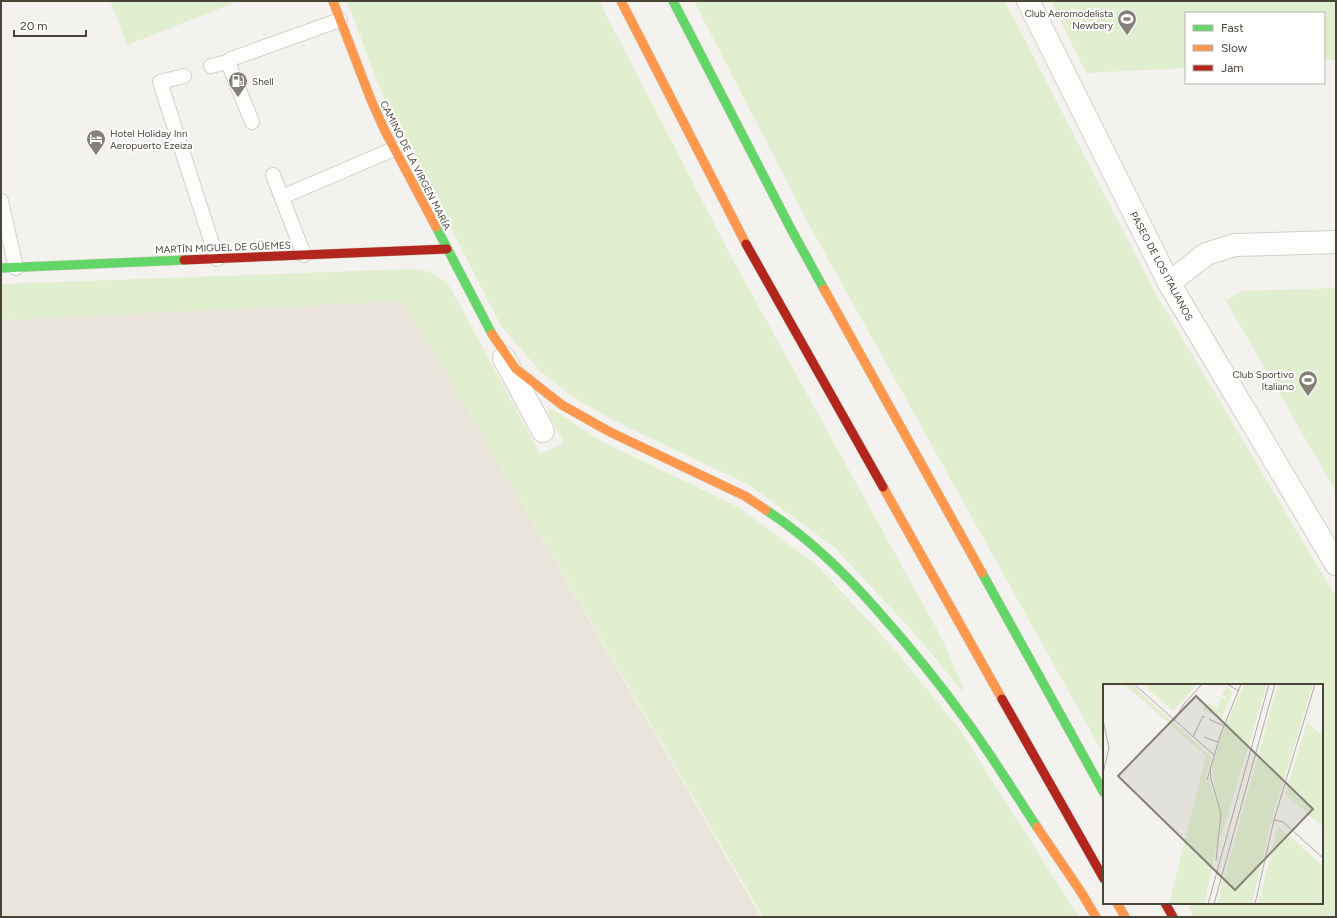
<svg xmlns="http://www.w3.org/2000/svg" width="1337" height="918" font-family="Figtree,sans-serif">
<rect width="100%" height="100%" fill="#f4f2ee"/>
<!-- education -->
<polygon fill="#eae5da" points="404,300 761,917 1,917 1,320"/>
<!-- green -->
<g fill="#e1eecf">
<polygon points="110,1 239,1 127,45"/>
<polygon points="347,1 599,1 733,260 940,635 961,682 964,693 916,635 833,546 749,485 617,422 571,396 540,371 501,326 382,94"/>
<polygon points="694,1 1005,1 1153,289 1336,597 1336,917 1194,917 1187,903 1322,903 1322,685 1104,685 1104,755 807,221"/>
<polygon points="1051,1 1336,1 1336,60 1324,60 1324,13 1186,13 1186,68 1086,73"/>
<path d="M411,269C431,271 435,272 450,287L540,454L564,443L548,413L549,410L552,409L601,441L738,507L817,565L895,650L960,730L1079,917H763L404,301L1,320V284Z"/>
<polygon points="1336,288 1336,492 1226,301 1241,291"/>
</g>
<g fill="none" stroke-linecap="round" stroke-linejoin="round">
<!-- lane casing -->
<g stroke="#d2d0cb" stroke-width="16">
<g id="lane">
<polyline points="228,62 252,122"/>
<polyline points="211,66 228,62 231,59 340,20"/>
<polyline points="184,76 160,82 217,259"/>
<polyline points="273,175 304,255"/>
<polyline points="282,197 394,149"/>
<polyline points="1,201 16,268"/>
</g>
</g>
<!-- street casing -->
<g stroke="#d2d0cb" stroke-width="24">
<g id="street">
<polyline points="1028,1 1169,283 1336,564"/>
<polyline points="1169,283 1206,254 1235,245 1336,242"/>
<polyline points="504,358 543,431"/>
</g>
</g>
<!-- fast casing -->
<g stroke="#d3cfc5" stroke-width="10">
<g id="fast">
<polyline points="673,1 791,229 824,289"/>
<polyline points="436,227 492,334"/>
<polyline points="1,268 184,260"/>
<path d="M766,510C809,538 845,573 878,611C910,647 940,684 968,723C992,756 1014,792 1037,827"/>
<polyline points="982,573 1104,793"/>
</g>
</g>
<!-- slow casing -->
<g stroke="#d3cfc5" stroke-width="10">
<g id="slow">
<polyline points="333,1 371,100 385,131 436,227"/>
<polyline points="621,1 746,244"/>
<polyline points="824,289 982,573"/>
<polyline points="492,334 516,369 562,405 610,432 745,496 766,510"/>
<polyline points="883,487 1002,699"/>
<polyline points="1037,827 1081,892 1096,917"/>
<polyline points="1117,903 1125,917"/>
</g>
</g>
<!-- jam casing -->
<g stroke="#d3cfc5" stroke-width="10">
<g id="jam">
<polyline points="746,244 883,487"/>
<polyline points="184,260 447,249"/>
<polyline points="1002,699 1104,879"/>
<polyline points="1165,903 1173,917"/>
</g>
</g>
<!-- lane -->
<use href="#lane" stroke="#fdfdfc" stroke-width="14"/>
<!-- street -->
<use href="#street" stroke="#fdfdfc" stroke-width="22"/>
<!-- fast -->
<use href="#fast" stroke="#63d668" stroke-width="9"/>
<!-- slow -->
<use href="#slow" stroke="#ff974d" stroke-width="9"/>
<!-- jam -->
<use href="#jam" stroke="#b3261e" stroke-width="9"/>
</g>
<!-- icons -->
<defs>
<g id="stadium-pin" transform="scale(1)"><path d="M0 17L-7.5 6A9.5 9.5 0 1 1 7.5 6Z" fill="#868178" stroke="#fff"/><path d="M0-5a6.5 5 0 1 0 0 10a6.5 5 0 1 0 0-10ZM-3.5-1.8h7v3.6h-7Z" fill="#fff"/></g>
<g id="fuel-pin" transform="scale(1)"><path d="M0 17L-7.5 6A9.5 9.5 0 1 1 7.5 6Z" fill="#868178" stroke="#fff"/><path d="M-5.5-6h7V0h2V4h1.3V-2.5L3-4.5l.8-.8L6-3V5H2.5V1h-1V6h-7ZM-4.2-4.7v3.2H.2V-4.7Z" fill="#fff"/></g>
<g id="hotel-pin" transform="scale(1)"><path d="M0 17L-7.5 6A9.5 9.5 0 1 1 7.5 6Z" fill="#868178" stroke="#fff"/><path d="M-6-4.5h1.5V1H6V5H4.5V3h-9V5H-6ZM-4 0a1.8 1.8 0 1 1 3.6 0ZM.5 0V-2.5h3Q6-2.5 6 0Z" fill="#fff"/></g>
</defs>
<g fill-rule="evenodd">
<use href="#stadium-pin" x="1127" y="19"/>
<use href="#fuel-pin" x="238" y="81"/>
<use href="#hotel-pin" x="96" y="139"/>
<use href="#stadium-pin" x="1308" y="380"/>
</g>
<g text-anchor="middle" stroke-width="4" stroke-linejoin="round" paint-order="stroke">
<!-- poi labels -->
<g font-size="10" fill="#4b4439" stroke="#fff" text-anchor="end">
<text x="1113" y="17">Club Aeromodelista<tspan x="1113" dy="12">Newbery</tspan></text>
<text x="252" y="85" text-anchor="start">Shell</text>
<text x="110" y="137" text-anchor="start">Hotel Holiday Inn<tspan x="110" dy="12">Aeropuerto Ezeiza</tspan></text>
<text x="1294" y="378">Club Sportivo<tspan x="1294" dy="12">Italiano</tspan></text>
</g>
<!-- street labels -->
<g font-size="10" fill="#4b4439" stroke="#fff">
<text transform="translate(416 165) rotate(63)" y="4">CAMINO DE LA VIRGEN MARÍA</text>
<text transform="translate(223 247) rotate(-2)" y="4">MARTÍN MIGUEL DE GÜEMES</text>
<text transform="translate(1162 266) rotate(62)" y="4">PASEO DE LOS ITALIANOS</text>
</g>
</g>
<!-- overview -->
<g transform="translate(1103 684)">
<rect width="220" height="220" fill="#f4f2ee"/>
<path d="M21,0H28L108,73L102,97L104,98L106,94L116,131L115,157L101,220H66L103,72ZM40,0H94L70,27ZM141,0H164L118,154L109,83L118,52ZM175,0H210L169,135L149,220H114ZM123,2L130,8L119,34L100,26L103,19L114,23L118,14L123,16V12H119ZM204,39L220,52V143L182,110ZM175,142L220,182V220H155Z" fill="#e1eecf"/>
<path fill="none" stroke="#b0aca6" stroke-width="1" d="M31,0L111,71M124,0L136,7M106,35L121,42M0,36L6,64L0,89M71,37L81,20L99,0M90,53L100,32L102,34M101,53L115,58M107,83L108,95L118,130L113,177M104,96L117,52L138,0M171,136L180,138L220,174M105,220L166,0M111,220L172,0M152,220L171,136L212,0"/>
<path fill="#868178" fill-opacity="0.15" stroke="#868178" stroke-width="2" d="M93,12L210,125L132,206L15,92Z"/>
<rect width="220" height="220" fill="none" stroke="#4b4439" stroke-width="2"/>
</g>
<!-- border -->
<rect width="1337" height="918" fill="none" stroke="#4b4439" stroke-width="4"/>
<!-- legend -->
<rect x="1185" y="12" width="140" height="72" fill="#ffffff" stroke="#b7b4b0"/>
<rect x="1193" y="25" width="20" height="6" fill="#63d668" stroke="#b7b4b0"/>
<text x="1221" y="32" font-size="12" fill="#4b4439">Fast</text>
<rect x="1193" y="45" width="20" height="6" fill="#ff974d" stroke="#b7b4b0"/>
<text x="1221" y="52" font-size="12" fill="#4b4439">Slow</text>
<rect x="1193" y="65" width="20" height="6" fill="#b3261e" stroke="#b7b4b0"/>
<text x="1221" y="72" font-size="12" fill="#4b4439">Jam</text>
<!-- scale -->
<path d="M14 30v6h72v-6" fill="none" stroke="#4b4439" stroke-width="2"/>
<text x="20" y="30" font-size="12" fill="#4b4439" stroke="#ffffff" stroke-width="3" paint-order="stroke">20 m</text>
</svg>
